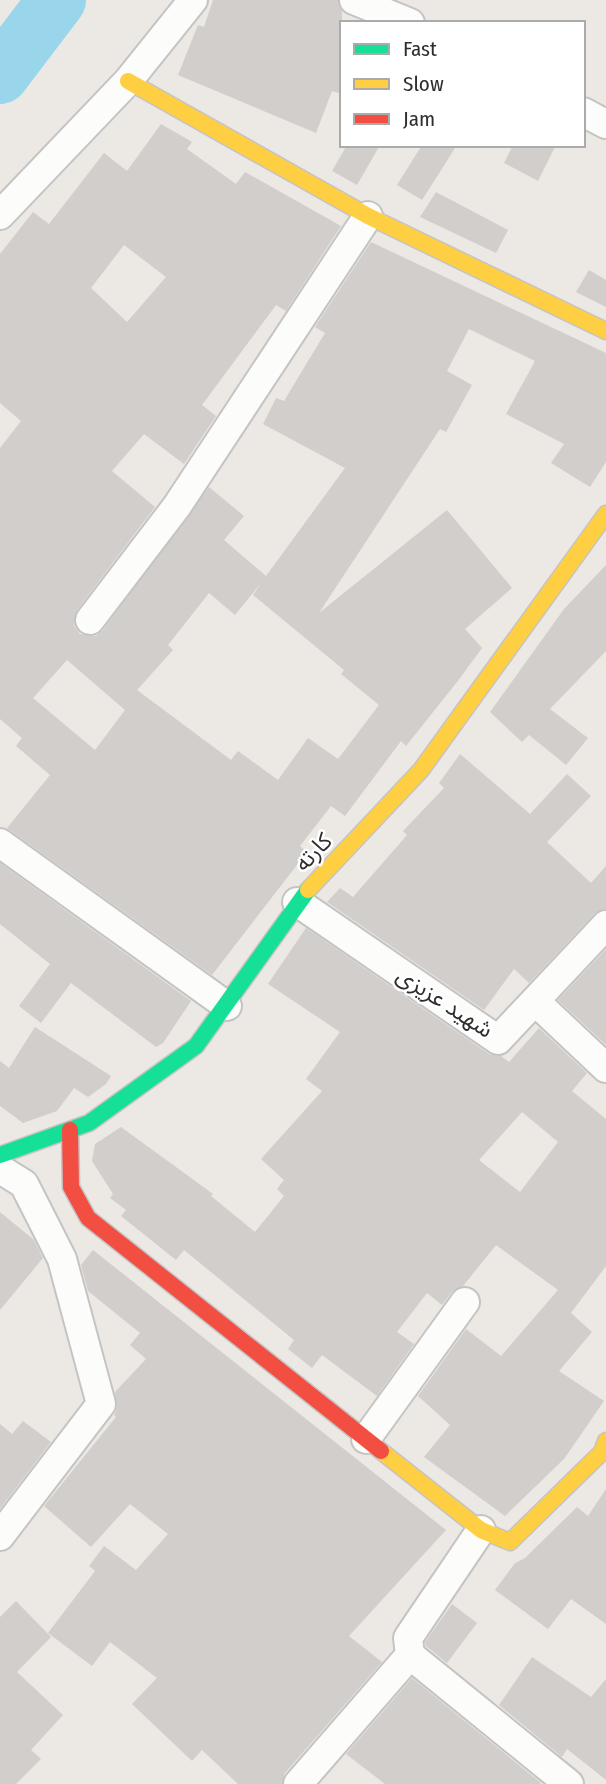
<svg xmlns="http://www.w3.org/2000/svg" width="606" height="1784" font-family="'Fira Sans Condensed','Noto Sans Arabic',sans-serif">
<rect width="100%" height="100%" fill="#ece8e4"/>
<g fill="none" stroke-linecap="round" stroke-linejoin="round">
<!-- river -->
<polyline stroke="#99d6ec" stroke-width="58" points="0,75 57,0"/>
</g>
<!-- building -->
<g fill="#d1cecb" fill-rule="evenodd">
<polygon points="213,0 338,0 342,11 342,94 332,91 316,133 178,75 198,25 204,27"/>
<path d="M161,124L192,142L187,149L236,184L245,172L341,226L286,311L276,305L202,405L216,416L184,464L144,434L112,471L155,507L77,610L74,626L80,634L96,636L103,630L209,487L244,516L224,540L266,576L345,468L263,424L276,398L284,401L325,333L315,327L371,242L606,353V462L590,487L551,463L564,444L506,414L535,361L469,329L447,371L472,385L446,432L440,429L319,613L447,510L512,588L465,629L482,648L457,682L406,746L401,741L345,816L331,806L300,846L307,852L212,975L7,828L50,775L16,746L22,738L0,719V448L21,421L0,403V254L33,212L49,224L104,153L127,171ZM124,245L166,277L127,322L91,288ZM261,583L253,595L344,670L341,674L379,705L338,759L308,738L278,780L238,751L231,760L137,690L173,650L168,645L209,593L235,615ZM67,660L125,710L95,750L33,698Z"/>
<polygon points="347,145 380,145 357,185 332,171"/>
<polygon points="422,145 457,145 422,200 397,185"/>
<polygon points="513,145 556,145 538,181 504,163"/>
<polygon points="436,192 508,230 496,253 420,217"/>
<polygon points="589,270 606,280 606,307 576,292"/>
<polygon points="606,565 606,651 550,709 588,738 566,765 529,735 522,742 490,712 564,609"/>
<polygon points="460,754 530,814 567,774 591,796 547,842 591,883 606,866 606,909 594,914 529,983 514,969 484,1010 327,902 340,888 353,897 407,835 403,831 444,788 439,783"/>
<polygon points="0,863 191,1001 163,1043 156,1047 71,983 41,1023 19,1006 50,964 0,924"/>
<path d="M306,928L489,1054L501,1056L509,1062L539,1028L587,1073L572,1091L606,1119V1266L571,1313L592,1332L559,1371L604,1401L564,1459L505,1516L424,1457L450,1425L418,1396L466,1329L501,1356L558,1290L496,1245L463,1286L452,1292L442,1305L427,1293L397,1332L414,1344L377,1396L322,1355L312,1368L288,1349L294,1340L184,1250L176,1260L121,1216L126,1210L110,1198L113,1194L92,1161L95,1144L121,1127L213,1194L211,1196L255,1232L284,1196L277,1189L284,1180L261,1159L322,1091L306,1079L340,1032L268,984ZM522,1112L558,1142L520,1192L479,1160Z"/>
<polygon points="606,949 606,1045 558,1000"/>
<polygon points="35,1027 111,1076 106,1084 88,1097 74,1088 57,1111 23,1123 0,1106 0,1061 9,1068"/>
<polygon points="0,1212 34,1240 43,1258 0,1310"/>
<polygon points="93,1250 446,1530 349,1636 382,1662 285,1773 282,1784 238,1784 202,1750 192,1761 132,1704 157,1678 110,1642 92,1666 48,1633 95,1571 89,1566 104,1546 136,1570 168,1534 130,1504 91,1547 44,1506 116,1417 114,1415 117,1407 115,1392 146,1359 130,1345 140,1333 88,1291 81,1265"/>
<polygon points="23,1421 51,1442 0,1509 0,1424 12,1434"/>
<polygon points="606,1489 606,1624 571,1599 548,1629 495,1590 515,1563 525,1558 577,1507 588,1516"/>
<polygon points="16,1601 51,1637 17,1672 63,1715 31,1750 41,1759 16,1784 0,1784 0,1617"/>
<polygon points="452,1604 477,1623 447,1663 426,1646 425,1642"/>
<polygon points="532,1657 591,1697 606,1679 606,1780 567,1749 562,1757 499,1705"/>
<polygon points="412,1678 541,1783 540,1784 385,1784 346,1754"/>
</g>
<g fill="none" stroke-linecap="round" stroke-linejoin="round">
<!-- street casing -->
<g stroke="#c5c4c5" stroke-width="32">
<g id="street">
<polyline points="354,0 410,23"/>
<polyline points="583,112 606,124"/>
<polyline points="0,215 128,81 193,0"/>
<polyline points="90,620 177,506 368,216"/>
<polyline points="0,843 227,1006"/>
<polyline points="297,902 498,1040 606,925"/>
<polyline points="536,1002 606,1068"/>
<polyline points="0,1169 24,1184 62,1259 101,1404 0,1536"/>
<polyline points="366,1439 465,1302"/>
<polyline points="410,1655 569,1784"/>
<polyline points="298,1784 410,1655 408,1638 481,1530"/>
</g>
</g>
<!-- fast casing -->
<g stroke="#c5c4c5" stroke-width="19">
<polyline id="fast" points="0,1155 89,1123 196,1046 308,890"/>
</g>
<!-- slow casing -->
<g stroke="#c5c4c5" stroke-width="19">
<g id="slow">
<polyline points="128,81 368,216 606,331"/>
<polyline points="308,890 421,770 606,514"/>
<polyline points="381,1451 481,1530 510,1542 602,1452 606,1441"/>
</g>
</g>
<!-- jam casing -->
<g stroke="#c5c4c5" stroke-width="19">
<polyline id="jam" points="70,1130 71,1187 88,1218 381,1451"/>
</g>
<!-- street -->
<use href="#street" stroke="#fcfcfb" stroke-width="28"/>
<!-- fast -->
<use href="#fast" stroke="#16e098" stroke-width="16"/>
<!-- slow -->
<use href="#slow" stroke="#ffcf43" stroke-width="16"/>
<!-- jam -->
<use href="#jam" stroke="#f24e42" stroke-width="16"/>
</g>
<g text-anchor="middle" stroke-width="5" stroke-linejoin="round" paint-order="stroke">
<!-- street labels -->
<g font-size="23" fill="#2e2e2e" stroke="#fff">
<text transform="translate(313 852) rotate(-46)" y="8">کارته</text>
<text transform="translate(445 1002) rotate(33)" y="8">شهید عزیزی</text>
</g>
</g>
<!-- legend -->
<rect x="340" y="21" width="245" height="126" fill="#ffffff" stroke="#ababab" stroke-width="2"/>
<rect x="354" y="44" width="35" height="10" fill="#16e098" stroke="#ababab" stroke-width="2"/>
<text x="403" y="56" font-size="21" fill="#2e2e2e">Fast</text>
<rect x="354" y="79" width="35" height="10" fill="#ffcf43" stroke="#ababab" stroke-width="2"/>
<text x="403" y="91" font-size="21" fill="#2e2e2e">Slow</text>
<rect x="354" y="114" width="35" height="10" fill="#f24e42" stroke="#ababab" stroke-width="2"/>
<text x="403" y="126" font-size="21" fill="#2e2e2e">Jam</text>
</svg>
